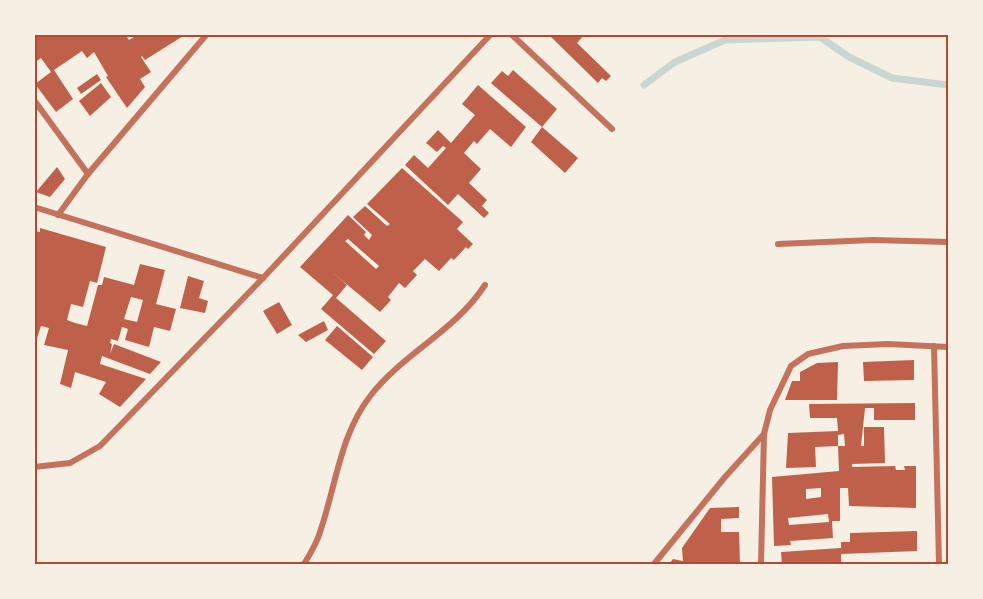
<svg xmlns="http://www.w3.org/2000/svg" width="983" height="599" font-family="Signika,sans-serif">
<rect width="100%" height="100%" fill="#f6efe4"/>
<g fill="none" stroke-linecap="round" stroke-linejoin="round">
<!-- stream -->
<polyline stroke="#c9d6d2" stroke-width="7" points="644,85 675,62 725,40 820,37 849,57 892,78 948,85"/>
</g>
<!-- building -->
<g fill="#bf614a" fill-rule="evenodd">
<polygon points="34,34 125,34 129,40 134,37 132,34 183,36 145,60 142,56 141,57 151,72 140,79 145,87 127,108 106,77 108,76 94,52 87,58 82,51 54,70 73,99 56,112 35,84 51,72 41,58 34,63"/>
<polygon points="548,34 585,34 577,43 611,76 606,81 602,78 598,83"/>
<polygon points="513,70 557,109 542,127 491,83 502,71 508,76"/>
<polygon points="97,74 101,80 81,94 77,88"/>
<polygon points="101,83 111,97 90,116 79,101"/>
<polygon points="478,85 526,127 511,147 490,129 477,144 474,141 464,153 481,169 469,183 487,200 482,206 489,213 484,218 458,194 448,205 405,165 414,155 428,168 446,148 443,146 437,152 426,143 438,130 451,143 475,115 462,104"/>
<polygon points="542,127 578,158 565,173 531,142"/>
<polygon points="57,167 65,179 50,197 36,192"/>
<path d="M402,168L463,222L457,229L473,244L468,249L466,247L454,260L451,258L439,271L425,259L413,271L417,275L405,288L399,283L388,297L391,300L380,312L332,272L347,285L336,298L386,341L374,354L321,309L333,295L300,267L348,215L366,232L364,235L369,240L372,235L353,217L365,206L387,226L390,224L367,204ZM348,239L379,266L376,269L345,241Z"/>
<path d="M40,228L106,247L97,283L90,281L83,307L71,304L67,320L75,323L87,326L98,285H102L104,277L134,285L140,264L165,270L156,304L176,309L170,331L154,327L149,347L125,340L128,329L122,327L118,341L111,339L110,343L112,344L110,354L114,344L161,362L150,374L102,356L100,364L146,379L120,407L99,394L106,382L75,372L71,388L60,384L68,350L44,345L49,328L41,326L34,347V231L40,232ZM131,297L143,300L137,322L124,319Z"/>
<polygon points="188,276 204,281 199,298 208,301 205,313 180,308"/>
<polygon points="279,302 292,325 277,334 263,311"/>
<polygon points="324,321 328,330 306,342 298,335"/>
<polygon points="337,326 373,357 362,370 325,340"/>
<polygon points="914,360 914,380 864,381 863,362"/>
<polygon points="838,362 837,400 785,400 792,381 800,381 800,372 817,363"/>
<path d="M915,403V420H874V408H865L861,446H864V427H884L885,463L852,464V467L895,466L896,470H905L904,466H916V508L849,506L848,488H840V521H832L833,538L790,541L791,545L774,546L772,477L839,471L838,446L815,447L816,467L786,468L788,433L838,431L837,418H810L809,404ZM844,434L845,446H838V435ZM821,488V497L806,499V489ZM828,514L829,522L789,525L788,518Z"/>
<polygon points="739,507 739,518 721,519 721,532 739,532 740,564 669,564 673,559 683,561 682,548 710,508"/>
<polygon points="917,531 917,551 841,554 841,564 782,564 781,552 841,548 841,542 850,542 850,533"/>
</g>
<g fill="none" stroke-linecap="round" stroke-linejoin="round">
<!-- minor -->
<g stroke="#c5725c" stroke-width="6">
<polyline points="511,34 612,129"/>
<polyline points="34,100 88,174"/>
<polyline points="34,207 263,278"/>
<polyline points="58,215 88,174 207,34"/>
<polyline points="778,244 873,240 948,242"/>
<polyline points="934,346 939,564"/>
<polyline points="34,467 70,463 100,446 263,278 491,34"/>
<path d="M304,564C310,554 317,543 320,532C336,486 340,434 371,395C404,353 455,331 485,285"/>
<polyline points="654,564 725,477 764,434 770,410 791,366 808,354 843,346 888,344 948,347"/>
<polyline points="761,564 764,434"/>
</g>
</g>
<!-- border -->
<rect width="983" height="599" fill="none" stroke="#f6efe4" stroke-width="72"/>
<rect x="36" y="36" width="911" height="527" fill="none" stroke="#b5482f" stroke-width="2"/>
</svg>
